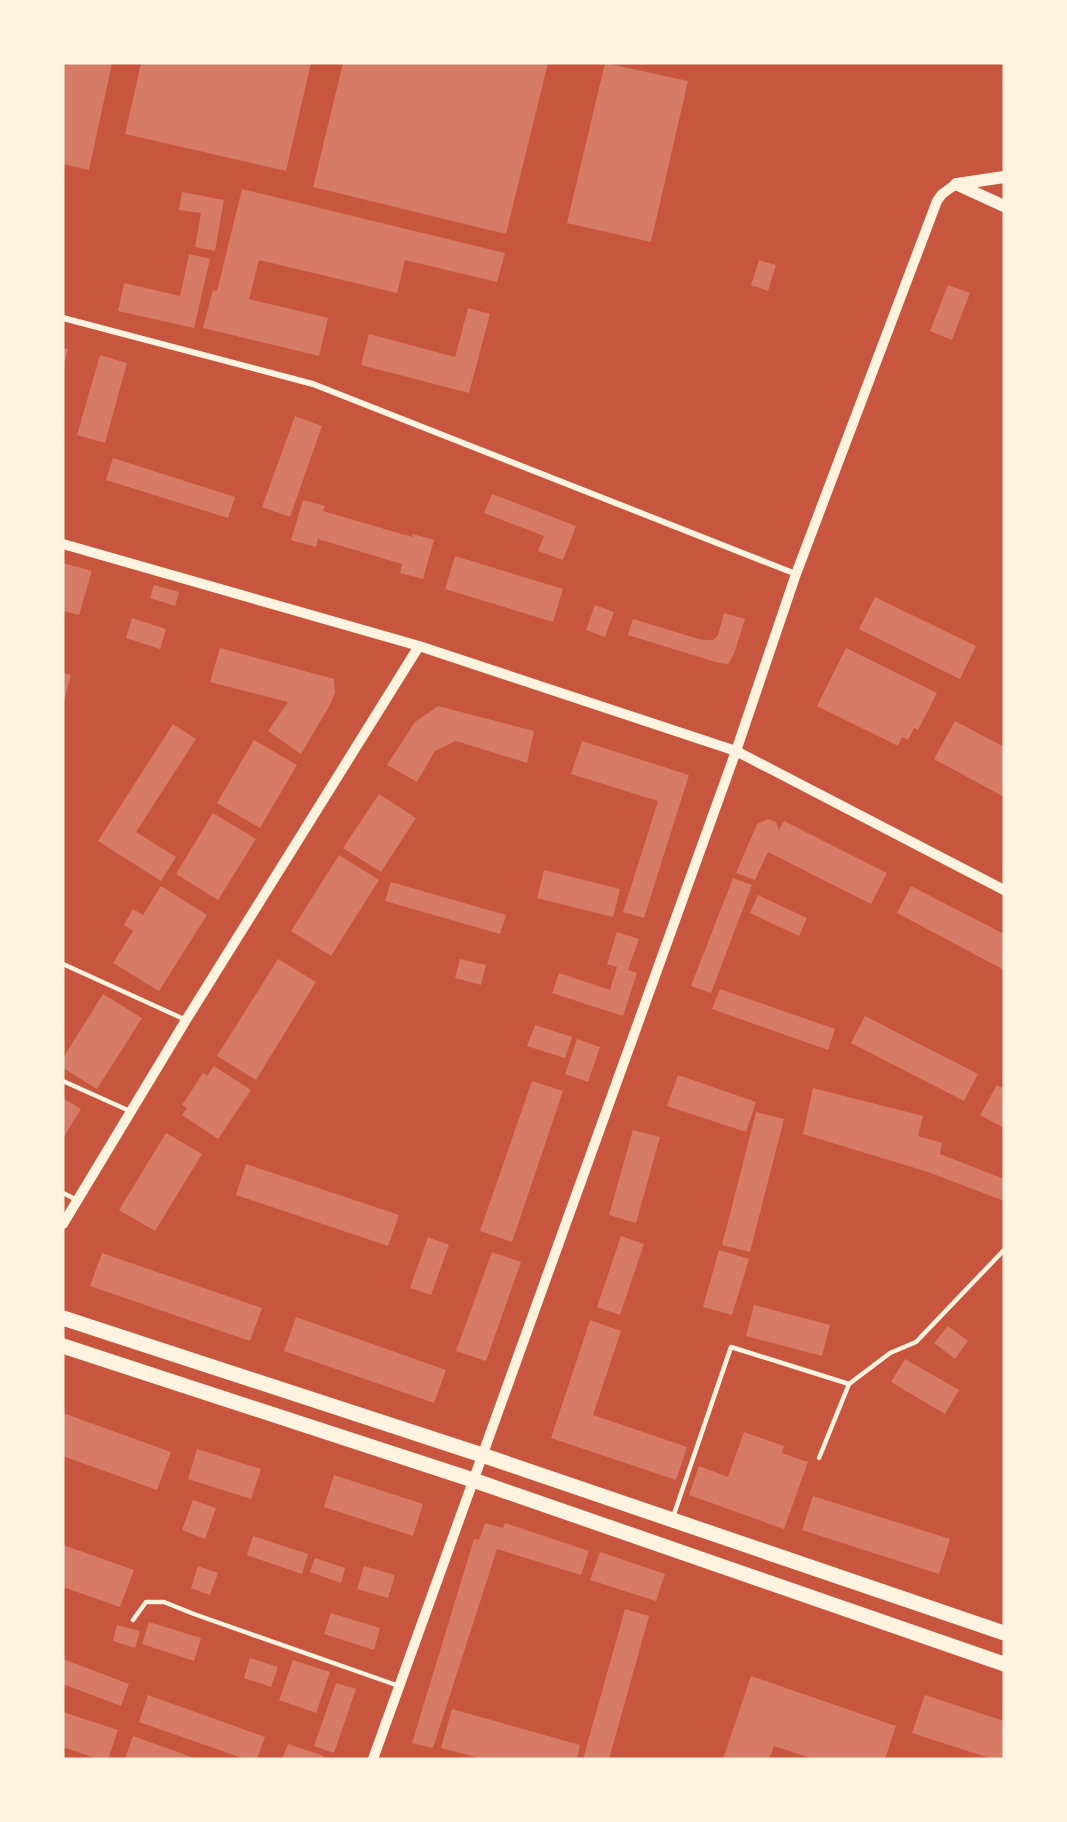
<svg xmlns="http://www.w3.org/2000/svg" width="1067" height="1822" font-family="'PT Sans Narrow',sans-serif">
<rect width="100%" height="100%" fill="#c8553d"/>
<!-- building -->
<g fill="#d67c66">
<polygon points="63,63 112,63 89,170 63,164"/>
<polygon points="141,63 311,63 286,171 125,134"/>
<polygon points="343,63 548,63 506,234 313,187"/>
<polygon points="605,63 688,81 651,242 567,223"/>
<polygon points="242,189 505,253 497,282 405,260 397,293 259,260 249,299 328,318 319,356 203,328 213,290 217,291"/>
<polygon points="182,192 224,200 215,251 195,247 201,213 179,210"/>
<polygon points="189,254 210,259 194,328 118,311 124,283 180,296"/>
<polygon points="759,260 776,265 768,291 751,285"/>
<polygon points="948,285 970,293 952,340 930,331"/>
<polygon points="468,308 490,314 469,393 361,365 369,334 455,357"/>
<polygon points="63,348 68,349 64,364 63,364"/>
<polygon points="100,355 127,363 105,443 77,435"/>
<polygon points="295,416 322,426 290,517 262,507"/>
<polygon points="113,458 235,497 228,518 106,480"/>
<polygon points="492,494 576,526 563,560 538,551 544,536 484,513"/>
<polygon points="303,500 325,506 323,511 412,537 413,534 434,540 423,579 400,573 402,564 318,539 316,547 291,540"/>
<polygon points="455,556 563,589 553,622 445,589"/>
<polygon points="63,563 92,571 79,615 63,611"/>
<polygon points="154,585 179,592 175,606 150,598"/>
<polygon points="875,597 976,646 960,679 859,629"/>
<polygon points="595,605 614,612 605,637 586,630"/>
<polygon points="724,613 745,619 734,654 728,664 719,663 628,635 633,619 702,640 713,640 718,635"/>
<polygon points="132,618 166,629 160,649 126,638"/>
<polygon points="220,648 334,679 335,693 330,705 301,754 268,731 288,702 210,682"/>
<polygon points="846,648 937,693 918,730 914,728 908,740 902,737 898,746 817,706"/>
<polygon points="63,673 71,675 64,701 63,701"/>
<polygon points="438,706 534,731 527,763 456,741 435,751 417,782 387,765 415,722"/>
<polygon points="955,721 1004,747 1004,797 934,759"/>
<polygon points="173,724 196,739 136,832 176,857 161,881 98,841"/>
<polygon points="254,740 297,765 260,828 217,803"/>
<polygon points="582,741 689,775 644,918 623,912 658,801 571,774"/>
<polygon points="379,794 416,818 381,872 343,848"/>
<polygon points="213,813 256,839 218,900 176,874"/>
<polygon points="768,819 776,822 779,830 784,821 887,873 871,904 768,852 755,880 736,873 757,824"/>
<polygon points="339,855 379,880 331,956 291,931"/>
<polygon points="544,870 620,889 613,917 537,898"/>
<polygon points="733,878 752,885 711,993 691,986"/>
<polygon points="391,882 506,915 500,934 385,901"/>
<polygon points="161,886 207,915 159,991 113,963 133,931 124,925 133,909 143,915"/>
<polygon points="911,886 1004,934 1004,970 897,913"/>
<polygon points="758,895 807,918 799,936 750,913"/>
<polygon points="617,932 639,939 628,970 637,973 623,1016 552,993 559,973 610,990 617,967 607,964"/>
<polygon points="278,959 316,982 256,1080 217,1056"/>
<polygon points="460,959 486,965 481,985 455,978"/>
<polygon points="720,989 835,1029 828,1050 712,1009"/>
<polygon points="103,994 142,1018 97,1089 63,1068 63,1058"/>
<polygon points="865,1016 978,1074 964,1101 851,1043"/>
<polygon points="535,1025 572,1037 565,1058 527,1046"/>
<polygon points="577,1039 600,1047 588,1082 565,1074"/>
<polygon points="214,1066 251,1090 218,1139 182,1115 187,1108 182,1105 203,1073 207,1076"/>
<polygon points="678,1075 756,1102 746,1132 667,1106"/>
<polygon points="532,1081 563,1091 512,1242 480,1231"/>
<polygon points="997,1085 1004,1089 1004,1128 980,1115"/>
<polygon points="813,1088 923,1116 918,1136 942,1143 940,1154 1004,1179 1004,1201 928,1172 803,1134"/>
<polygon points="63,1098 81,1109 63,1138"/>
<polygon points="756,1112 784,1119 750,1252 722,1245"/>
<polygon points="633,1130 660,1137 636,1223 609,1215"/>
<polygon points="166,1133 202,1154 155,1231 119,1210"/>
<polygon points="246,1164 399,1215 388,1246 236,1195"/>
<polygon points="621,1236 644,1244 620,1315 597,1307"/>
<polygon points="428,1237 449,1245 431,1295 410,1288"/>
<polygon points="719,1250 749,1259 732,1315 703,1307"/>
<polygon points="492,1252 521,1262 486,1361 456,1351"/>
<polygon points="102,1253 262,1308 250,1341 90,1286"/>
<polygon points="754,1305 830,1325 822,1356 746,1336"/>
<polygon points="296,1317 446,1370 434,1403 284,1351"/>
<polygon points="590,1320 621,1331 593,1415 687,1447 676,1480 551,1438"/>
<polygon points="948,1326 968,1341 955,1359 934,1343"/>
<polygon points="905,1359 959,1390 945,1414 891,1382"/>
<polygon points="63,1413 171,1452 157,1490 63,1456"/>
<polygon points="744,1432 784,1446 782,1453 808,1462 784,1529 689,1495 699,1466 728,1477"/>
<polygon points="197,1449 261,1469 251,1499 188,1479"/>
<polygon points="334,1475 423,1504 413,1536 324,1507"/>
<polygon points="813,1496 950,1539 939,1574 802,1530"/>
<polygon points="193,1500 216,1508 205,1539 182,1530"/>
<polygon points="485,1523 503,1528 505,1523 589,1551 581,1575 497,1549 433,1748 412,1743 474,1539 479,1540"/>
<polygon points="253,1536 308,1554 302,1574 247,1555"/>
<polygon points="63,1545 134,1570 120,1607 63,1587"/>
<polygon points="600,1552 665,1574 656,1601 590,1580"/>
<polygon points="315,1558 345,1568 341,1583 310,1572"/>
<polygon points="198,1566 218,1573 210,1595 191,1588"/>
<polygon points="364,1566 395,1575 388,1598 357,1589"/>
<polygon points="625,1609 649,1616 609,1759 583,1759"/>
<polygon points="331,1613 380,1628 374,1650 324,1634"/>
<polygon points="149,1622 201,1638 194,1661 142,1644"/>
<polygon points="117,1625 140,1631 135,1648 113,1641"/>
<polygon points="250,1658 278,1667 271,1687 244,1678"/>
<polygon points="63,1659 129,1684 121,1706 63,1684"/>
<polygon points="293,1660 330,1672 316,1713 279,1700"/>
<polygon points="751,1676 896,1726 885,1759 814,1759 774,1746 769,1759 723,1759"/>
<polygon points="336,1683 356,1689 334,1753 314,1746"/>
<polygon points="148,1695 265,1737 257,1759 245,1759 139,1722"/>
<polygon points="925,1695 1004,1721 1004,1759 992,1759 912,1733"/>
<polygon points="452,1709 580,1745 577,1759 483,1759 441,1748"/>
<polygon points="63,1712 118,1730 108,1759 98,1759 63,1747"/>
<polygon points="133,1736 197,1759 125,1759"/>
<polygon points="288,1744 324,1756 323,1759 282,1759"/>
</g>
<g fill="none" stroke-linecap="round" stroke-linejoin="round">
<!-- service -->
<g stroke="#fff3e0" stroke-width="4.5">
<polyline points="63,964 186,1020"/>
<polyline points="63,1081 132,1112"/>
<polyline points="63,1193 77,1200"/>
<polyline points="819,1458 849,1384"/>
<polyline points="673,1517 731,1347 849,1384 890,1353 916,1342 1004,1250"/>
<polyline points="133,1620 146,1602 164,1602 194,1614 399,1686"/>
</g>
<!-- minor -->
<polyline stroke="#fff3e0" stroke-width="6" points="63,318 313,384 796,574"/>
<!-- tertiary -->
<g stroke="#fff3e0" stroke-width="10">
<polyline points="63,544 419,646 736,751 1004,890"/>
<polyline points="63,1224 186,1020 419,646"/>
<polyline points="373,1759 736,751 796,574 937,201 942,194 956,184"/>
</g>
<!-- secondary -->
<g stroke="#fff3e0" stroke-width="12">
<polyline points="956,184 1004,206"/>
<polyline points="957,184 1004,177"/>
</g>
<!-- primary -->
<g stroke="#fff3e0" stroke-width="15">
<polyline points="63,1318 482,1455 1004,1633"/>
<polyline points="63,1346 473,1480 1004,1664"/>
</g>
</g>
<!-- border -->
<rect width="1067" height="1822" fill="none" stroke="#fff3e0" stroke-width="129"/>
</svg>
